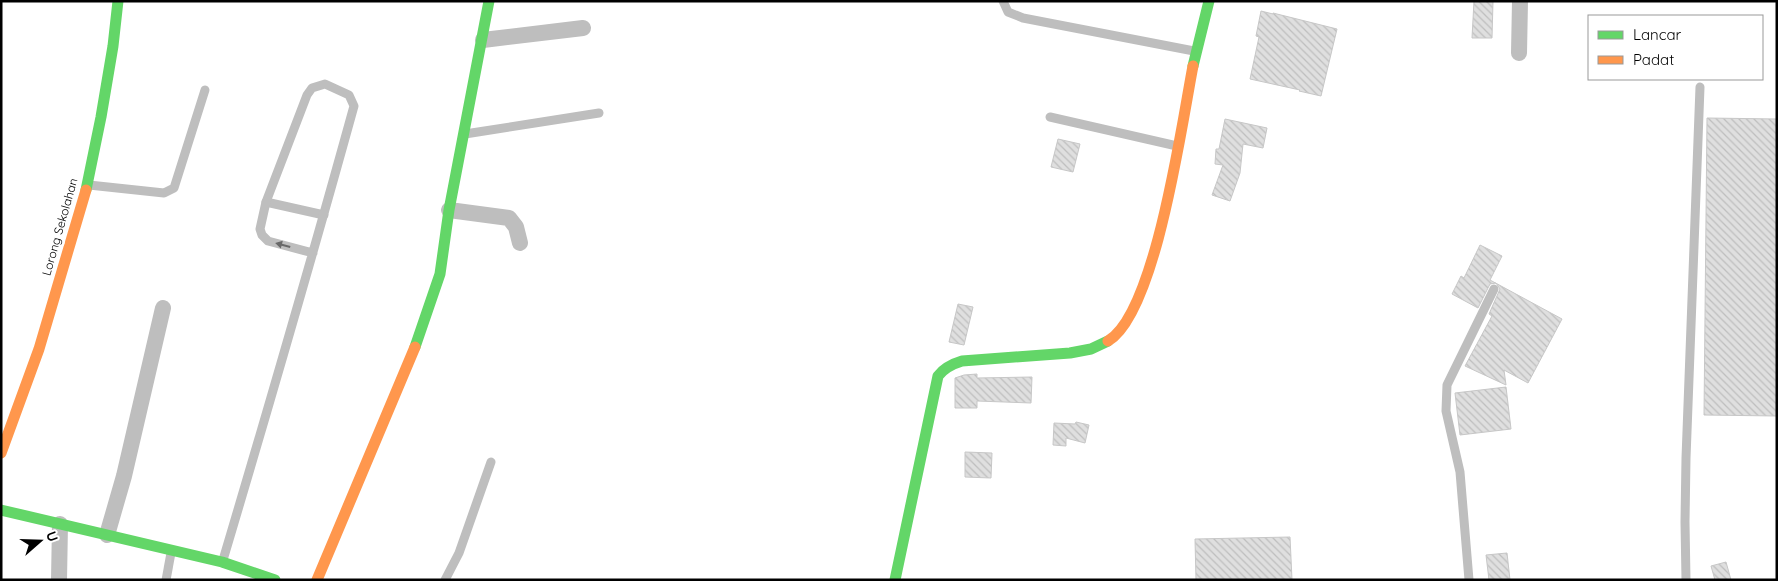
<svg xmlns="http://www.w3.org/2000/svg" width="1778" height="581" font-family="Quicksand,sans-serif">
<defs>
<pattern id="building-back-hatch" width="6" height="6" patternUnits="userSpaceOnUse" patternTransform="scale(1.25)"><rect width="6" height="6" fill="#dfdfdf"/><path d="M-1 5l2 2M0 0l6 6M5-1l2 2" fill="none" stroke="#bebebe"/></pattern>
</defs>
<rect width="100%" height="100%" fill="#fff"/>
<!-- building -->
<g fill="url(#building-back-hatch)" stroke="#c7c7c7">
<polygon points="1474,1 1493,1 1492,38 1472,38"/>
<polygon points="1261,11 1273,14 1273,13 1337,29 1321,96 1299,91 1300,90 1250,79 1259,37 1256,36"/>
<polygon points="1707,118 1777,119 1777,416 1704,415"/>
<polygon points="1225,119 1267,128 1263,148 1243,144 1240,173 1230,201 1212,195 1223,165 1215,164 1216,149 1219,149"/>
<polygon points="1058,139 1080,144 1073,172 1051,167"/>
<polygon points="1480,245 1502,256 1490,280 1562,319 1528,383 1504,370 1506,385 1465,366 1492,316 1489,314 1500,289 1496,283 1490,284 1478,308 1452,294 1461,276 1464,278"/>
<polygon points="958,304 973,307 964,345 949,342"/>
<polygon points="977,374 977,378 1032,377 1031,403 977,401 977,408 955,408 955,378 964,375"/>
<polygon points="1506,387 1511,429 1460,435 1455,393"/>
<polygon points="1076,422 1089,425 1085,443 1066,438 1066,446 1053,445 1054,423 1075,424"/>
<polygon points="965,452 992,453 991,478 965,477"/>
<polygon points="1290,537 1292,580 1196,580 1195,539"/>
<polygon points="1507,553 1510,580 1489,580 1486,555"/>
<polygon points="1726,562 1731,580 1715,580 1711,566"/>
</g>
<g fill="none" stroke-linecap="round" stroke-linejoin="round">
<!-- lane -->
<g stroke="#bebebe" stroke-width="9">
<polyline points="1003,1 1008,12 1023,18 1194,51"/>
<polyline points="1050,117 1177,146"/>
<polyline points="465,134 599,113"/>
<polyline points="89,185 164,193 174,188 205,90"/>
<polyline points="266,202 324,215"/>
<path d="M223,560C268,409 312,258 354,106L349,95L325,84L312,88L307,95L266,202L260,229L262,235L268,241L313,253"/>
<polyline points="166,580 171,553"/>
<polyline points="445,580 459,553 491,462"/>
<polyline points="1469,580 1460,472 1446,411 1447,385 1494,289"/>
<polyline points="1686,580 1685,522 1686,458 1700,87"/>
</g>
<!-- street -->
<g stroke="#bebebe" stroke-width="16">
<polyline points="483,40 583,28"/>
<polyline points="1519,53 1520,1"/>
<polyline points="449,210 509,218 516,227 520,243"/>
<polyline points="107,535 124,476 163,308"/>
<polyline points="59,580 60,524"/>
</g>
<!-- fast -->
<g stroke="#63d668" stroke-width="11">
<polyline points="1193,66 1209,1"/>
<polyline points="86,190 101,117 113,46 118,1"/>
<polyline points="415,347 440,274 449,210 489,1"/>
<polyline points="1,510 222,562 275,580"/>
<path d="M895,580L938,376C944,368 952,364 962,361L1070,353L1091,349L1108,341"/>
</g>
<!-- slow -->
<g stroke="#ff974d" stroke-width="11">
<path d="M1108,341C1156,313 1182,122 1193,66"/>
<polyline points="1,453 39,349 86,190"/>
<polyline points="317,580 415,347"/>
</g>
</g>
<!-- one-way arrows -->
<defs><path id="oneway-solid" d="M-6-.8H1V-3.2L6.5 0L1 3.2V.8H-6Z" transform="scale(1.25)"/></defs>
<use fill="#686868" href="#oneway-solid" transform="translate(283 245) rotate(-165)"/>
<g text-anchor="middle" stroke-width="5" stroke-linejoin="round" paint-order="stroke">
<!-- street labels -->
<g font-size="12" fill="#000" stroke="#fff">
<text transform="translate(60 227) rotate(-74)" y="4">Lorong Sekolahan</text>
</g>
</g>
<!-- border -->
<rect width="1778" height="581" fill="none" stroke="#000000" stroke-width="5"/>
<!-- legend -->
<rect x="1588" y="15" width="175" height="65" fill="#ffffff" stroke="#999999"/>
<rect x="1598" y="31" width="25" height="8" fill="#63d668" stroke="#999999"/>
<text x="1633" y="40" font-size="15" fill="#000000">Lancar</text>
<rect x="1598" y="56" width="25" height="8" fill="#ff974d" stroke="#999999"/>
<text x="1633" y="65" font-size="15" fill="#000000">Padat</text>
<!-- north arrow -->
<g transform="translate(40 541) rotate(70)" stroke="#ffffff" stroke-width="4" paint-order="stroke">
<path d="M0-4L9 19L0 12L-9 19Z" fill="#000000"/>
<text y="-8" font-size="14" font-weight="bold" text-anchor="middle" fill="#000000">U</text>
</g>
</svg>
